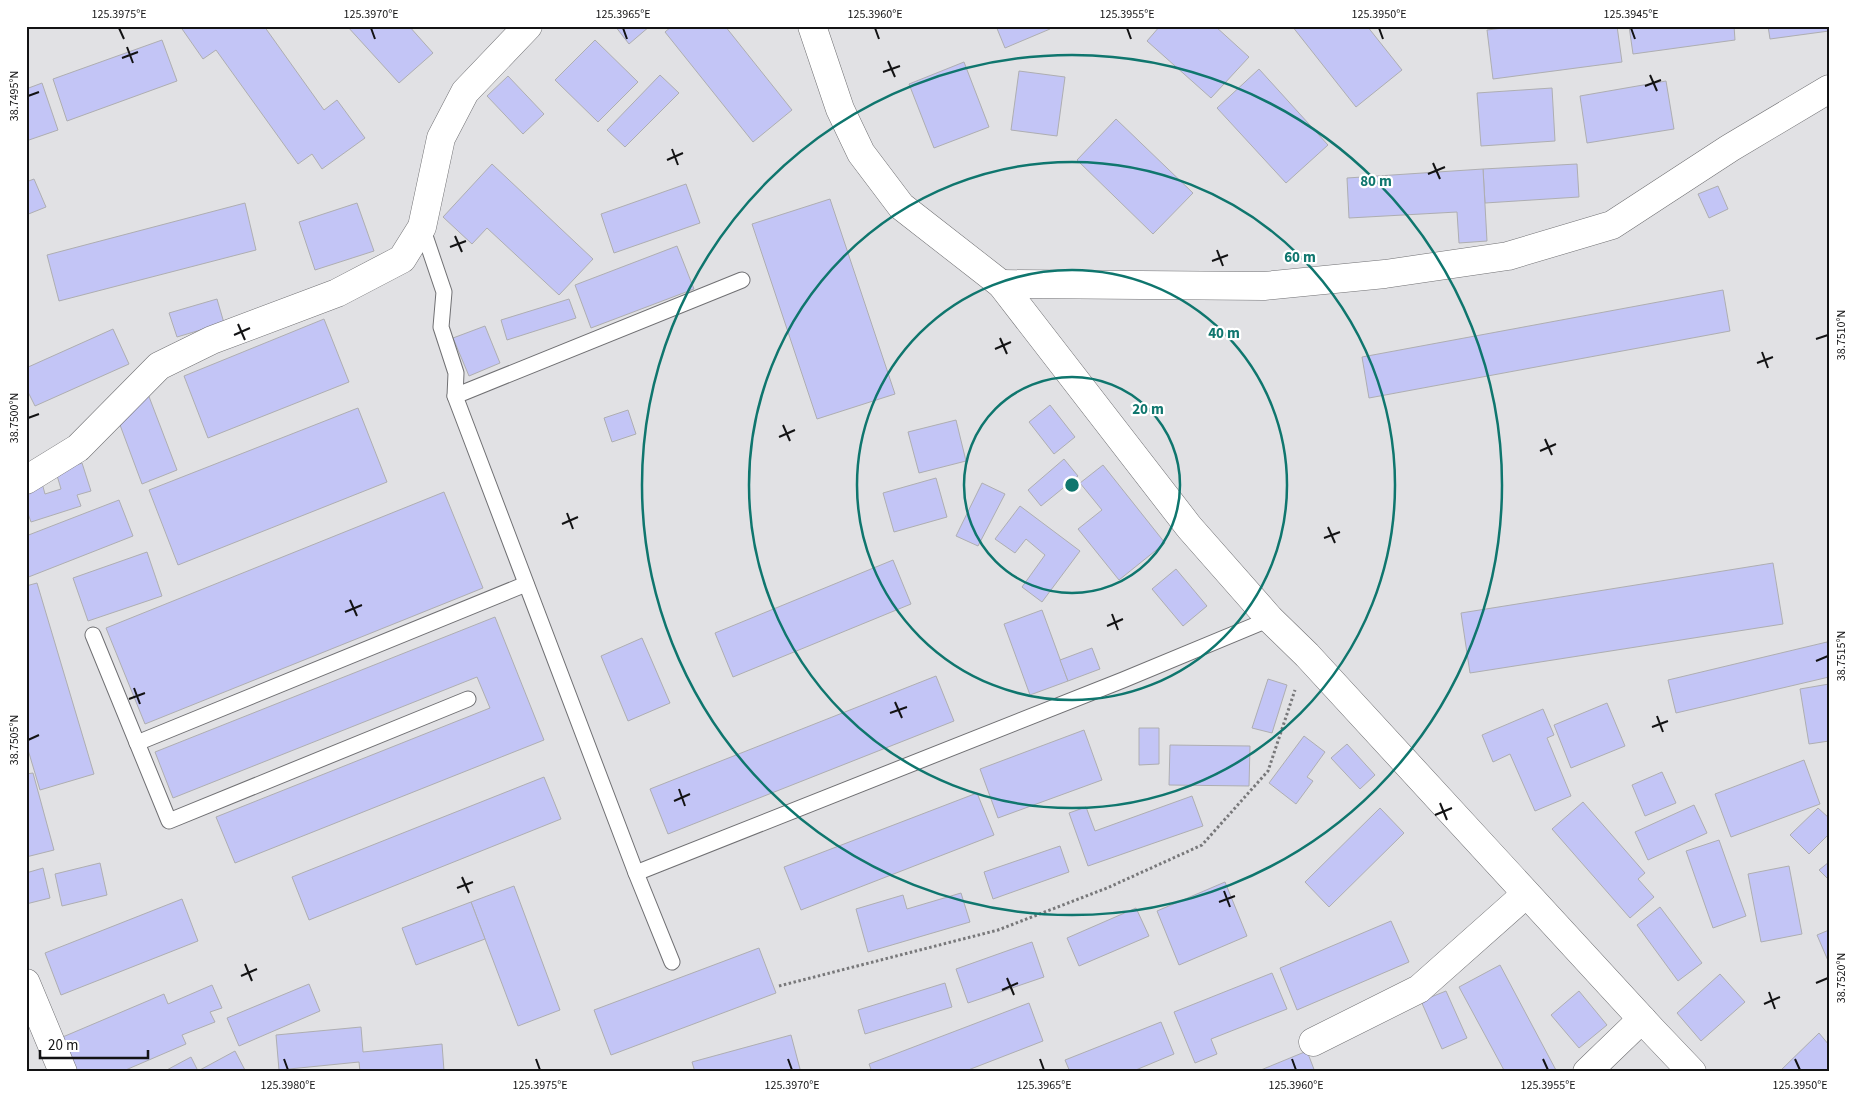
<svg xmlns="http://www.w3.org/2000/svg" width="1855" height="1098" font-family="'Source Sans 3',sans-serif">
<rect width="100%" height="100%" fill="#e1e1e4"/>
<!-- building -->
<g fill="#c3c5f6" stroke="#aeaeb1">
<polygon points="180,26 264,26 324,110 337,100 365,138 322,169 312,154 298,164 216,50 203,59"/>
<polygon points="347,26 409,26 433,53 399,83"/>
<polygon points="615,26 650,26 629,44"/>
<polygon points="672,26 725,26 792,110 753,142 665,32"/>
<polygon points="996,26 1049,26 1050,29 1005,48"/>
<polygon points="1160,26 1215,26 1249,57 1211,98 1147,41"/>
<polygon points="1292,26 1367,26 1402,70 1356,107"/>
<polygon points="1519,26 1617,26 1622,62 1493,79 1487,30"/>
<polygon points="1629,26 1734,26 1735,40 1633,54"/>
<polygon points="1768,26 1829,26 1829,31 1770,39"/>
<polygon points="162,40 177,81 67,121 53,79"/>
<polygon points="595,40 638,82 598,122 555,80"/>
<polygon points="964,62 989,127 934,148 909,84"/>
<polygon points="1259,69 1328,145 1286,183 1217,108"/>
<polygon points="1019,71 1065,77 1057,136 1011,130"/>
<polygon points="660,75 679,93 625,147 607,130"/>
<polygon points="508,76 544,114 523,134 487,96"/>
<polygon points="1666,81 1674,129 1587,143 1580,96"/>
<polygon points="42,83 58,130 26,141 26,89"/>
<polygon points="1552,88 1555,141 1481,146 1477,93"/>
<polygon points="1116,119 1193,193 1153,234 1077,160"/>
<polygon points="492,164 593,259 559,295 487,228 472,244 443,217"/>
<polygon points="1577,164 1579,197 1485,203 1483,169"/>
<polygon points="1483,169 1487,241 1459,243 1457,212 1349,218 1347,178"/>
<polygon points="34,179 46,207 26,215 26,182"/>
<polygon points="686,184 700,223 614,253 601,214"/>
<polygon points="1718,186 1728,209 1709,218 1698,194"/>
<polygon points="830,199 895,394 817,419 752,224"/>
<polygon points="245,203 256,250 59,301 47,255"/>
<polygon points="357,203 374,251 315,270 299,222"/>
<polygon points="677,246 694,289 591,328 575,285"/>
<polygon points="1723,290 1730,331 1369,398 1362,357"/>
<polygon points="217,299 224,323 177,337 169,313"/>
<polygon points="569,299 576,318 507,340 501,320"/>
<polygon points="324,319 349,382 208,438 184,376"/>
<polygon points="485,326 500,363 469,376 453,338"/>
<polygon points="113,329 129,364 35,406 26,388 26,368"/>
<polygon points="148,394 177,470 142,484 120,425"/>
<polygon points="1050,405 1075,437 1054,454 1029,422"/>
<polygon points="358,408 387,482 178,565 149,490"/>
<polygon points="628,410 636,434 612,442 604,418"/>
<polygon points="956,420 966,461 919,473 908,432"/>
<polygon points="1064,459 1078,476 1041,506 1028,490"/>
<polygon points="82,463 91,491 77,495 81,506 31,522 26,508 26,489 42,483 45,494 61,489 56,472"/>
<polygon points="1103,465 1165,543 1119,580 1078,529 1102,510 1080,483"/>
<polygon points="936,478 947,517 894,532 883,493"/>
<polygon points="982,483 1005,494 978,546 956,536"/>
<polygon points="444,492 483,588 145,724 106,628"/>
<polygon points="119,500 133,536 26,578 26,536"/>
<polygon points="1020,506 1080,551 1042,602 1022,587 1045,555 1026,539 1015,553 995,539"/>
<polygon points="147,552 162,596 88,621 73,578"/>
<polygon points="893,560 911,604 733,677 715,633"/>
<polygon points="1773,563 1783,624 1470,673 1461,613"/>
<polygon points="1176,569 1207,606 1183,626 1152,589"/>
<polygon points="37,583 94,774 40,790 26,743 26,586"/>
<polygon points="1042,610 1068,681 1030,695 1004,624"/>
<polygon points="495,617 544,740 235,863 216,817 490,708 477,677 173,798 155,752"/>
<polygon points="642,638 670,703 628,721 601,656"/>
<polygon points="1827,642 1829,651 1829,677 1676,713 1668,680"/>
<polygon points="1092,648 1100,669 1068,681 1060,660"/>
<polygon points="936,676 954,721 668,834 650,789"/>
<polygon points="1268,679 1287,685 1272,733 1252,728"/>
<polygon points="1829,684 1829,741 1809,744 1800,689"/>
<polygon points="1607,703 1625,746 1571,768 1554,725"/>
<polygon points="1543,709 1554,735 1547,738 1571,796 1535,811 1510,754 1493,762 1482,735"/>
<polygon points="1139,728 1159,728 1159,764 1139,765"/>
<polygon points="1084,730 1102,780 998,818 980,769"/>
<polygon points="1304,736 1325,752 1307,777 1313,781 1296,804 1269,783"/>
<polygon points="1347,744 1375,775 1360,789 1331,758"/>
<polygon points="1170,745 1250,746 1249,786 1169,785"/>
<polygon points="1804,760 1820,804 1731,837 1715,794"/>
<polygon points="1662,772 1676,803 1645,816 1632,785"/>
<polygon points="33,773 54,850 26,857 26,774"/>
<polygon points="544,777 561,819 309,920 292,877"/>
<polygon points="977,793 994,835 801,910 784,867"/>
<polygon points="1192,796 1203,826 1088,866 1069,813 1086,807 1095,831"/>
<polygon points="1583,802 1645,873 1638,879 1654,897 1630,918 1552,829"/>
<polygon points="1694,805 1707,833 1648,860 1635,832"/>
<polygon points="1380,808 1404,833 1329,907 1305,882"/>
<polygon points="1818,808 1829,818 1829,834 1809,854 1790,835"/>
<polygon points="1719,840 1746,916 1713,928 1686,851"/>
<polygon points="1060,846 1069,872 993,899 984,872"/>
<polygon points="1829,862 1829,880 1819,870"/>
<polygon points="100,863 107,895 62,906 55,874"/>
<polygon points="1789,866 1802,934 1761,942 1748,874"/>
<polygon points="43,868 50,898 26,904 26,873"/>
<polygon points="1225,882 1247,936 1179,965 1157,911"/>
<polygon points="514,886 560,1010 518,1026 471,902"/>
<polygon points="961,893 970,922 868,952 856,909 903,895 907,909"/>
<polygon points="182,899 198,941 61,995 45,953"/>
<polygon points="471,902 485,939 416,965 402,928"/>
<polygon points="1660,907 1702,963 1678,981 1637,925"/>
<polygon points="1136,908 1149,936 1079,966 1067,938"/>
<polygon points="1391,921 1409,962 1297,1010 1280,968"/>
<polygon points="1829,930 1829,963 1817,935"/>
<polygon points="1032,942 1044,977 968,1003 956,969"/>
<polygon points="759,948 776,993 611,1055 594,1010"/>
<polygon points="1500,965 1557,1072 1505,1072 1459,987"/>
<polygon points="1272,973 1287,1009 1211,1039 1217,1054 1195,1063 1174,1012"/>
<polygon points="1720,974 1745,1002 1701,1041 1677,1013"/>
<polygon points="945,983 952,1007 865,1034 858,1010"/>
<polygon points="309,984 320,1011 239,1046 227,1018"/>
<polygon points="212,985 222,1008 210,1012 215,1022 182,1035 186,1044 121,1072 72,1072 58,1039 164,994 168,1004"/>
<polygon points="1446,991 1467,1038 1442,1049 1421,1001"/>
<polygon points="1579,991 1607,1025 1579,1048 1551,1015"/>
<polygon points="1029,1003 1043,1041 963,1072 872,1072 869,1064"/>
<polygon points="1161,1022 1174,1054 1131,1072 1070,1072 1065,1060"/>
<polygon points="361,1027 363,1052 442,1044 444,1071 360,1072 359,1062 279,1070 276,1035"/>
<polygon points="1819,1033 1829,1045 1829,1071 1779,1072"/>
<polygon points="791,1035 800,1069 790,1072 695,1072 692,1062"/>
<polygon points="235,1051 246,1072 163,1072 191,1057 198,1071"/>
<polygon points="1307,1051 1315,1072 1256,1072"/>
</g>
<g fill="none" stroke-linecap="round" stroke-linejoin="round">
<!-- lane casing -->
<g stroke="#707073" stroke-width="17">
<g id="lane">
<polyline points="422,227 444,292 441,327 456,373 455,396 636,873 672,962"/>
<polyline points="455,396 742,280"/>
<polyline points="93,635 169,821 468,699"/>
<polyline points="137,743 526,584"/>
<polyline points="636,873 1123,680 1270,619"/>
</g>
</g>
<!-- street casing -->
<g stroke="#707073" stroke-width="29">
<g id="street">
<polyline points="1001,284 1264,286 1385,274 1508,256 1612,225 1730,148 1829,89"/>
<polyline points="26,480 78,448 159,366 212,340 337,293 402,259 422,227 441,138 465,92 528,26"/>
<polyline points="26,983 63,1072"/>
<polyline points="1313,1042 1419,989 1526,894"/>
<polyline points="1587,1072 1642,1019"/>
</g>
</g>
<!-- primary casing -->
<g stroke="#707073" stroke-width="29">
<polyline id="primary" points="812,26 840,109 861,153 901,206 1001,284 1189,527 1270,619 1307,655 1652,1030 1692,1072"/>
</g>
<!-- path -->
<polyline stroke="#78787a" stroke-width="3" stroke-dasharray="2.5 2.5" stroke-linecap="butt" points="779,986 998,930 1107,888 1202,845 1268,771 1295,690"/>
<!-- lane -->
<use href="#lane" stroke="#fff" stroke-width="15"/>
<!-- street -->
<use href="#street" stroke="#fff" stroke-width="28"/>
<!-- primary -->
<use href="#primary" stroke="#fff" stroke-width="28"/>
</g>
<!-- ticks -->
<path fill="none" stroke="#131314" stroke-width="2" d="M119,28L124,39M371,28L375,39M623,28L627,39M875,28L879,39M1127,28L1131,39M1379,28L1383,39M1631,28L1635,39M127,47L133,63M122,58L138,52M888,61L895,77M883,72L900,66M1650,75L1657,91M1645,86L1661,80M28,96L39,92M672,149L678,165M667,160L683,153M1433,163L1440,179M1428,174L1445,167M455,236L462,252M450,247L466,241M1217,250L1223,266M1212,261L1228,255M238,324L245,340M234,335L250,328M1000,338L1007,354M1816,339L1828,335M995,349L1011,342M1762,352L1768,368M1757,363L1773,357M28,418L39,414M783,425L790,441M779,437L795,430M1545,439L1552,455M1540,451L1556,444M567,513L573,529M562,524L578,517M1328,527L1335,543M1324,538L1340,532M350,600L357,616M345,612L362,605M1112,614L1118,630M1107,626L1123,619M1816,661L1828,656M134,688L140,704M129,699L145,693M895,702L902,718M890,713L907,707M1657,716L1663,732M1652,727L1668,721M28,740L39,735M679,789L685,806M674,801L690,794M1440,803L1447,820M1435,815L1452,808M462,877L469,893M457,888L473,882M1224,891L1230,907M1219,902L1235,896M245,964L252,981M241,976L257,969M1007,978L1014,995M1816,983L1828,978M1002,990L1018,983M1769,992L1775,1009M1764,1004L1780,997M284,1059L288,1070M536,1059L540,1070M788,1059L792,1070M1040,1059L1044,1070M1292,1059L1296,1070M1543,1059L1548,1070M1795,1059L1800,1070"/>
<!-- distance rings -->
<g fill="none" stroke="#0f766e" stroke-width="2.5">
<circle cx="1072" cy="485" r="108"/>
<circle cx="1072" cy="485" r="215"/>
<circle cx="1072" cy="485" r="323"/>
<circle cx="1072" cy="485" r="430"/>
</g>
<circle cx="1072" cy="485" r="8" fill="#0f766e" stroke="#fff" stroke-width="2.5"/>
<g font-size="15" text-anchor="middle" font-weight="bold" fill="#0f766e" stroke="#fff" stroke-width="4.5" stroke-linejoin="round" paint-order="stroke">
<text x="1376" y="186">80 m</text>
<text x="1300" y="262">60 m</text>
<text x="1224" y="338">40 m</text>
<text x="1148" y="414">20 m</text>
</g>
<!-- border -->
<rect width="1855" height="1098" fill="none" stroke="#ffffff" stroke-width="55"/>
<!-- scale -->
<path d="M40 1050v8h108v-8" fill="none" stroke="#131314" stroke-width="2.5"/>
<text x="48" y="1050" font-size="15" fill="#131314" stroke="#ffffff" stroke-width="4" paint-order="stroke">20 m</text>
<rect x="28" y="28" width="1800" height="1042" fill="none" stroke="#131314" stroke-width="2"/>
<g font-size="12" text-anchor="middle" fill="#131314">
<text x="119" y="18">125.3975°E</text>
<text x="371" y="18">125.3970°E</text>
<text x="623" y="18">125.3965°E</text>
<text x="875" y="18">125.3960°E</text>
<text x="1127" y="18">125.3955°E</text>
<text x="1379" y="18">125.3950°E</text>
<text x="1631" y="18">125.3945°E</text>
<text transform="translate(14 96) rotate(-90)" y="4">38.7495°N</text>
<text transform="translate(1841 335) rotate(-90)" y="4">38.7510°N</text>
<text transform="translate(14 418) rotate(-90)" y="4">38.7500°N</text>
<text transform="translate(1841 656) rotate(-90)" y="4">38.7515°N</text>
<text transform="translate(14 740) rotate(-90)" y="4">38.7505°N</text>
<text transform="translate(1841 978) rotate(-90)" y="4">38.7520°N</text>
<text x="288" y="1089">125.3980°E</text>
<text x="540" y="1089">125.3975°E</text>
<text x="792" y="1089">125.3970°E</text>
<text x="1044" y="1089">125.3965°E</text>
<text x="1296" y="1089">125.3960°E</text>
<text x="1548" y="1089">125.3955°E</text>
<text x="1800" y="1089">125.3950°E</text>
</g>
</svg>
